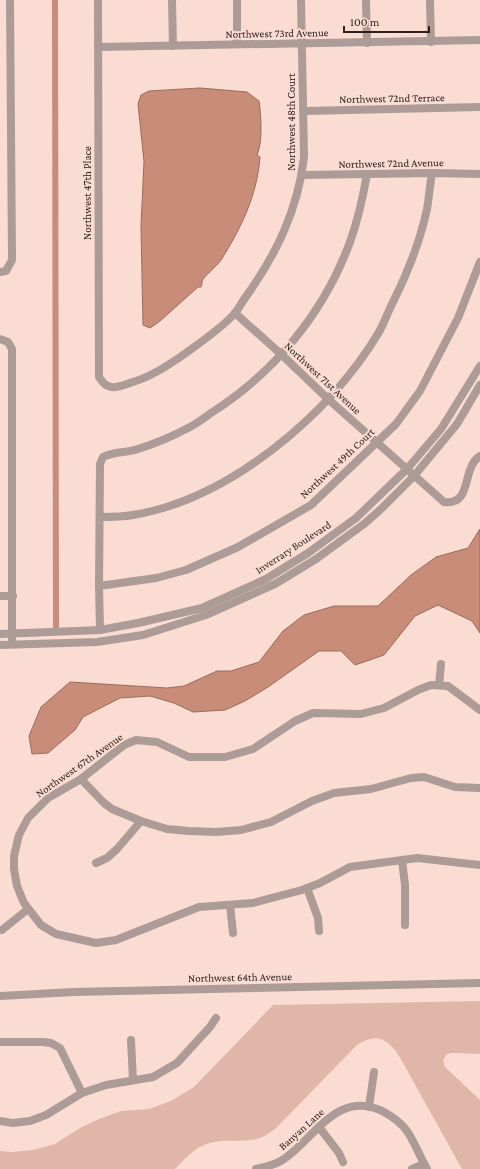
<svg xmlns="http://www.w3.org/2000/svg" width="480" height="1169" font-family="'Crimson Pro',serif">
<rect width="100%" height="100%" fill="#fbdcd2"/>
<!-- green -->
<path fill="#e0b6a8" d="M480,1001V1054L453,1053L447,1054L443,1060L445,1067L480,1100V1169H462L398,1054C385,1037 377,1034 358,1044L276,1128C271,1132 265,1136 260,1138C242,1144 222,1137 204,1145C192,1150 184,1160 175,1169H0V1151L12,1152L33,1150L55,1144L80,1128L99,1119L121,1111L149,1109L171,1101L194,1087L273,1005Z"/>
<!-- water -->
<g fill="#c88c78" stroke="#9a6c5c">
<path d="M200,88L247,92L259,101C261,114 263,142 257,155L260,157C257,196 241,228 221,260C217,266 204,276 202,281C202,283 202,285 201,287H198L160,321L150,328L143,325L141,226L144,161L138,104L141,95L149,91Z"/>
<polygon points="480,529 480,633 472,621 438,605 415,616 384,655 355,665 341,651 319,651 268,687 245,701 225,710 193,712 174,703 150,696 120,698 83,717 75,730 48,753 32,754 29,736 41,707 70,682 167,688 184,686 217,671 231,671 259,662 283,631 304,615 334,606 378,606 411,575 436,557 468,548"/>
</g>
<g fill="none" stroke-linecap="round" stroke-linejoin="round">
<!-- canal -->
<polyline stroke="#c88c78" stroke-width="6" points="55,0 56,628"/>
<!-- minor -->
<g stroke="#ac9b96" stroke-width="8">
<path d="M98,0L99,377C109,394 120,386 136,381C154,375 170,364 186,353C202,341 222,328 235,313C239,308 242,302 245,298C276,255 298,210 304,157L301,0"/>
<polyline points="172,0 173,46"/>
<polyline points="237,0 237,44"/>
<polyline points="366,0 367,43"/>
<polyline points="430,0 431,42"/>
<polyline points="98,47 480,40"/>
<polyline points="304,111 480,107"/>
<polyline points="302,175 432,173 480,174"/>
<polyline points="0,272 6,271 12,260 10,0"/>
<path d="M235,313L282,355L328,399L444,502C473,506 461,468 480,456"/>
<polyline points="0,339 8,342 12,349 12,639"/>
<path d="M100,517C111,517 122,517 133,515C229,499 330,415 379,332C384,323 388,312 393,302C408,272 420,242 427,209C429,197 430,185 432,173"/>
<polyline points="99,586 156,578 186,570 238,547 311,505 396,424 420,391 458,318 480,262"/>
<polyline points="0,596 13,596"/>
<path d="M100,630L99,586L100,464L103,457C114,451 126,453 138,449C154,444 173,436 188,428C196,424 204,418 211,413C275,372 324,313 350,242C358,220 363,197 367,174"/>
<polyline points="0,634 100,630 138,623 202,608 266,579 308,553 356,518 407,469 441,429 480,366"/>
<polyline points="0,645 97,642 143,635 206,615 275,584 316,559 364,524 380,510 414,476 457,424 480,385"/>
<polyline points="439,685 441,664"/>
<polyline points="480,710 448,686 431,685 418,690 384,708 361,714 313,713 295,721 253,749 225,757 189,757 157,742 136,740 124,745 81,779 48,798 28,818 19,835 14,856 14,869 17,886 24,903 41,925 56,934 96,943 116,940 199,907 253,903 302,890 320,883 350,867 417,858 480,865"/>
<polyline points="81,779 104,803 112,809 141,821 167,829 189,831 216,832 241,830 271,822 312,801 334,793 371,789 411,778 424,777 455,787 480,788"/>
<polyline points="402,860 405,885 405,925"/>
<polyline points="96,863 107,858 117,849 141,821"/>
<polyline points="307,888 318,918 319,931"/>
<polyline points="230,905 233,933"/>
<polyline points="2,930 28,909"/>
<polyline points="0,996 74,992 480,983"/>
<polyline points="131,1040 133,1080"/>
<polyline points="0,1042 42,1042 51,1043 60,1048 82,1093"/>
<polyline points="369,1107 374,1072"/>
<polyline points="0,1121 13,1123 30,1121 46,1115 82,1093 106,1085 153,1077 177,1063 210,1027 216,1018"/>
<polyline points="319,1127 339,1153 343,1162"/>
<path d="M256,1169C265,1167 276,1165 284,1159C315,1138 338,1088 384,1112C393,1117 401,1123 407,1131C415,1143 420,1157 427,1169"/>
<polyline points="412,1169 424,1164"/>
</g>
</g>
<g text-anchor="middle" stroke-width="4" stroke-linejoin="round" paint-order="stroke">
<!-- street labels -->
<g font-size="11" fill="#2e211c" stroke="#fbdcd2">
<text transform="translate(277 33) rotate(-1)" y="4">Northwest 73rd Avenue</text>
<text transform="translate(392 98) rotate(-1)" y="4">Northwest 72nd Terrace</text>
<text transform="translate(291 122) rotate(-90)" y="4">Northwest 48th Court</text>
<text transform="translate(391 163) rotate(-1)" y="4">Northwest 72nd Avenue</text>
<text transform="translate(87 193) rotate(-90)" y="4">Northwest 47th Place</text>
<text transform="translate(323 378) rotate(43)" y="4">Northwest 71st Avenue</text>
<text transform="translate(337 463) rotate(-43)" y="4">Northwest 49th Court</text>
<text transform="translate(293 547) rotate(-33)" y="4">Inverrary Boulevard</text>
<text transform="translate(79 765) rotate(-35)" y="4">Northwest 67th Avenue</text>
<text transform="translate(240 977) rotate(-1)" y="4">Northwest 64th Avenue</text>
<text transform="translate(301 1129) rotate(-42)" y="4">Banyan Lane</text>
</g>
</g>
<!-- scale -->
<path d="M344 26v6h85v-6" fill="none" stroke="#2e211c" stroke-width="2"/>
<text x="350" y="26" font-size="12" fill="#2e211c" stroke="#fbdcd2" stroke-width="3" paint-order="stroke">100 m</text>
</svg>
